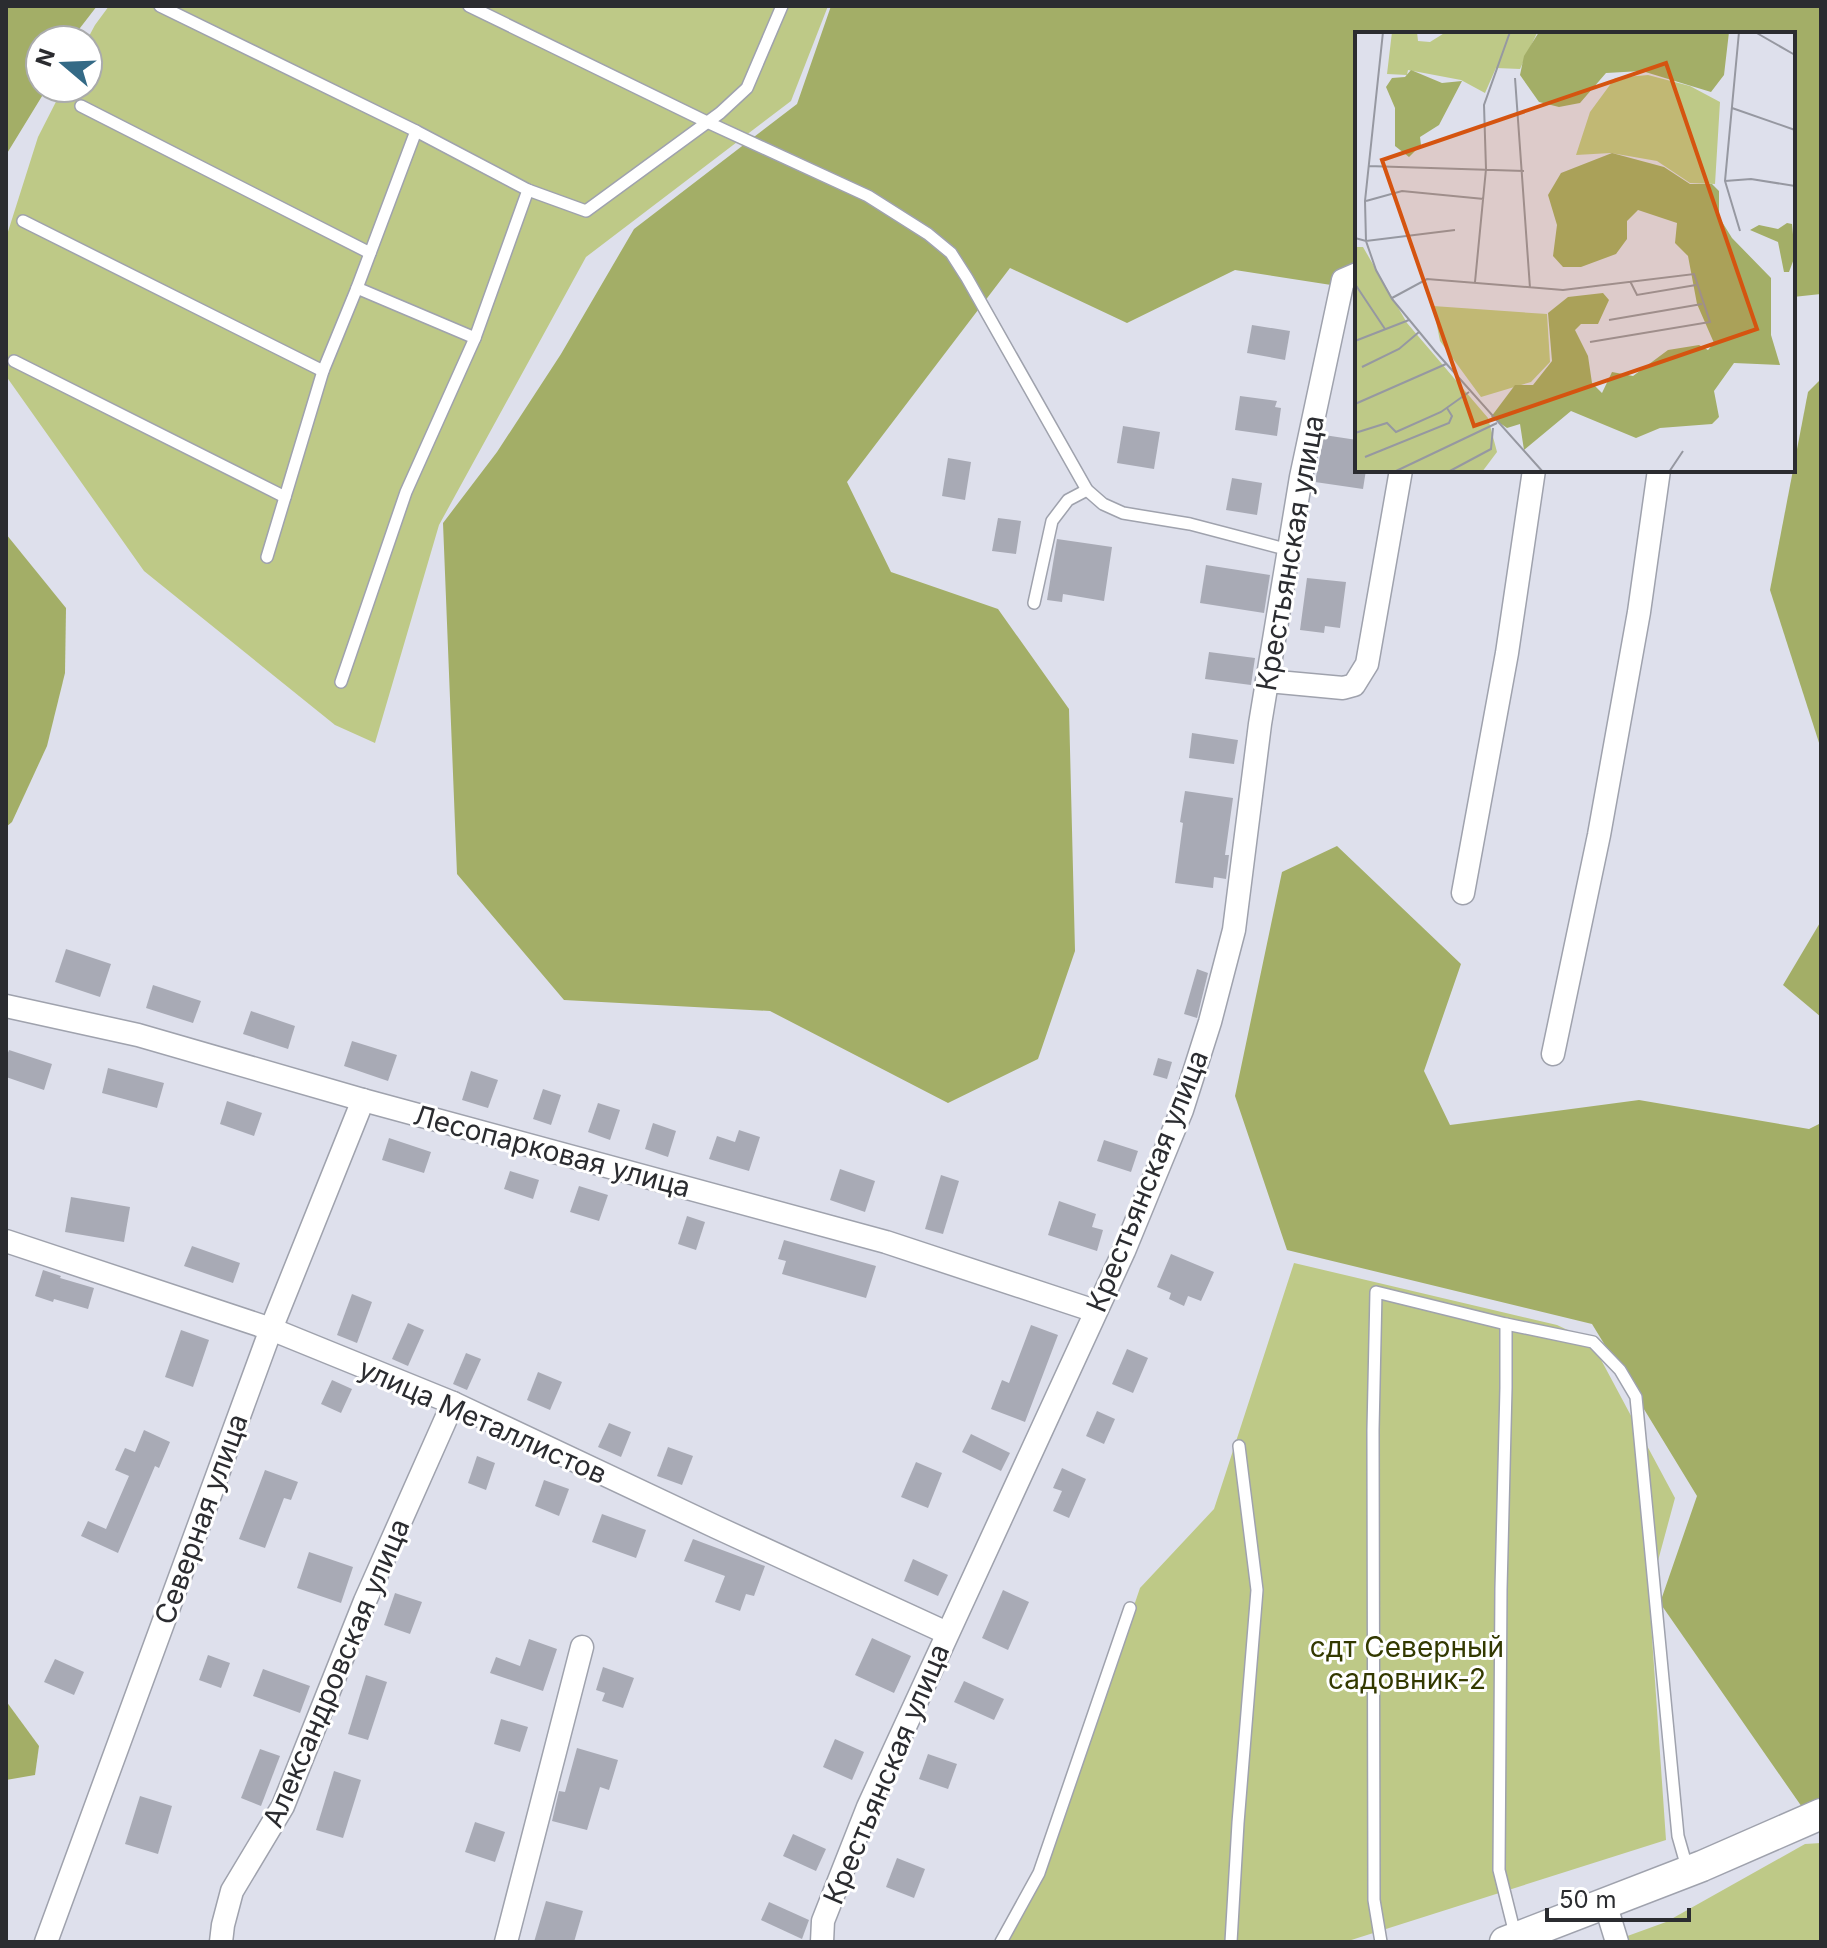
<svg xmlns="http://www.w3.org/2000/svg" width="1827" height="1948" font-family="Inter,sans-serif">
<rect width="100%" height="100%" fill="#dee0ec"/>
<!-- green -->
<g fill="#bec987">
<polygon points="109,6 828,6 791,101 586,257 439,525 375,743 335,725 144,571 6,376 6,238 38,137 63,88 88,88 87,40 95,25"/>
<polygon points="1294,1263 1557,1325 1591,1341 1675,1498 1649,1594 1666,1840 1345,1942 1005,1942 1042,1876 1140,1588 1214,1509"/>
<polygon points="1821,1843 1821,1942 1611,1942 1666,1922 1805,1844"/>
</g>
<!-- forest -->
<g fill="#a3ae67">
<polygon points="6,6 97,6 80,28 73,40 40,40 40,88 47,88 6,155"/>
<polygon points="831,6 1821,6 1821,294 1793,297 1793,34 1357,34 1357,289 1235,270 1127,323 1010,268 847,482 891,572 998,609 1069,709 1075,951 1038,1059 948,1103 770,1011 564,1000 457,874 443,523 497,452 561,354 634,229 797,104"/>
<polygon points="1821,379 1821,749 1770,590 1808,392"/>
<polygon points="6,534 66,608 65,673 47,746 12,822 6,827"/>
<polygon points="1337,846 1461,964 1424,1071 1450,1125 1639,1100 1809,1129 1821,1123 1821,1813 1811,1820 1660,1603 1697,1496 1592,1324 1287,1250 1235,1096 1282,872"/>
<polygon points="1821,921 1821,1017 1783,985"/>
<polygon points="6,1701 39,1746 35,1775 6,1780"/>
</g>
<!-- building -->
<g fill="#a8aab5">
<polygon points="1252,325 1290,331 1285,360 1247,353"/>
<polygon points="1240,396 1277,401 1275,407 1281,408 1277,436 1235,430"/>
<polygon points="1123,426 1160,432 1154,469 1117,463"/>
<polygon points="1324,435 1357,440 1357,470 1366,470 1363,489 1315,482"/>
<polygon points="948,458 971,462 965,500 942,496"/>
<polygon points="1232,478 1262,483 1257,515 1226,510"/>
<polygon points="998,518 1021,521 1016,554 992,551"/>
<polygon points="1057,539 1112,547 1104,601 1063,594 1062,602 1047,600"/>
<polygon points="1206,565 1270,575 1264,613 1200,603"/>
<polygon points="1307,578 1346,582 1340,628 1325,626 1324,633 1300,630"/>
<polygon points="1209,652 1255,658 1251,685 1205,679"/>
<polygon points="1192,733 1238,740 1234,764 1189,758"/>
<polygon points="1185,791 1233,798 1225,855 1229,855 1226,879 1214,877 1213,888 1175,883 1183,823 1180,822"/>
<polygon points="66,949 111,964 100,997 55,982"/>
<polygon points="1197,969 1208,973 1197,1018 1184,1014"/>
<polygon points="153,985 201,1001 193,1023 146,1008"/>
<polygon points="251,1011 295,1026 288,1049 243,1034"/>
<polygon points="352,1041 397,1055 388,1081 344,1066"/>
<polygon points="9,1050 52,1064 44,1090 6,1077 6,1058"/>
<polygon points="1158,1058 1172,1062 1167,1079 1153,1075"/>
<polygon points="108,1068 164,1083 157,1108 102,1093"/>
<polygon points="471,1071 498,1080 488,1108 462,1100"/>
<polygon points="543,1089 561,1095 551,1125 533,1119"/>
<polygon points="227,1101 262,1113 254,1136 220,1124"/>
<polygon points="598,1103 620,1110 610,1140 588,1132"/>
<polygon points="653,1123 676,1131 668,1157 645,1149"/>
<polygon points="739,1130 760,1137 749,1171 709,1159 717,1136 735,1142"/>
<polygon points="389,1138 431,1152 424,1173 382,1160"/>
<polygon points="1104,1140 1138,1151 1131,1172 1097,1161"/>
<polygon points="840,1169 875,1181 865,1212 830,1200"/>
<polygon points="510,1171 539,1180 533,1199 504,1189"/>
<polygon points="941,1175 959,1181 943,1234 925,1229"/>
<polygon points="579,1186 608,1195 599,1221 570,1212"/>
<polygon points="71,1197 130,1207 124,1242 65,1232"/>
<polygon points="1059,1201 1096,1214 1092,1227 1103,1230 1097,1251 1048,1235"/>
<polygon points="687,1216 705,1222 696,1250 678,1244"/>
<polygon points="784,1240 876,1266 866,1298 782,1274 786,1261 778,1259"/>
<polygon points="192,1246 240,1263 233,1283 184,1266"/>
<polygon points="1171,1254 1214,1272 1201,1301 1188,1296 1184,1306 1169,1299 1171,1293 1157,1287"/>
<polygon points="43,1270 61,1276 60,1278 94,1288 88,1309 54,1299 53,1302 35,1296"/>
<polygon points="352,1294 372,1302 357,1343 337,1335"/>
<polygon points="408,1323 424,1330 408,1366 392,1359"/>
<polygon points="1031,1325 1058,1335 1025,1422 991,1409 1002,1380 1009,1383"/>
<polygon points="181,1330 209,1340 193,1387 165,1377"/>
<polygon points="1127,1349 1148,1358 1133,1393 1112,1384"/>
<polygon points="466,1353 481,1359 467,1390 453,1384"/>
<polygon points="538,1372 562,1382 550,1410 527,1400"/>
<polygon points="332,1380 352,1389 341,1413 321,1404"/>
<polygon points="1097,1411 1115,1419 1104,1444 1086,1436"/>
<polygon points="609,1423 631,1432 621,1457 598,1447"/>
<polygon points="144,1430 170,1442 159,1468 155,1466 118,1553 81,1536 88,1521 106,1529 129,1476 115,1470 125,1448 135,1452"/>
<polygon points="971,1434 1010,1453 1001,1471 962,1452"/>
<polygon points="668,1447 693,1456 682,1485 657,1476"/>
<polygon points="477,1456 495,1463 486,1490 468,1483"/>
<polygon points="916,1462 942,1473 928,1508 901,1497"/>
<polygon points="1062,1468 1086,1479 1069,1518 1053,1511 1062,1491 1053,1488"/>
<polygon points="265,1470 298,1482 291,1500 284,1498 265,1548 239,1539"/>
<polygon points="544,1480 569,1489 559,1516 535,1506"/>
<polygon points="602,1514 646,1530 636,1558 592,1542"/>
<polygon points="693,1539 765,1566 754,1596 746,1594 740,1611 715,1602 725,1576 684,1561"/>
<polygon points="309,1552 353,1567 341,1603 297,1588"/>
<polygon points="913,1559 948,1575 938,1596 904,1581"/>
<polygon points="1003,1590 1029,1602 1008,1650 982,1638"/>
<polygon points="395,1593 422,1602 410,1634 384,1625"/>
<polygon points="872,1638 911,1656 894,1693 855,1675"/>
<polygon points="529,1639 557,1649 543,1691 490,1673 496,1657 520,1666"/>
<polygon points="208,1655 230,1663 221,1688 199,1680"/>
<polygon points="55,1659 84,1672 74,1695 44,1682"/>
<polygon points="603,1667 634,1678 623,1708 602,1701 605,1693 596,1690"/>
<polygon points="263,1669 310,1686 300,1713 253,1696"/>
<polygon points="366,1675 387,1682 368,1740 348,1734"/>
<polygon points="964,1681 1004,1699 994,1720 954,1702"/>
<polygon points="501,1719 528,1727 520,1752 494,1744"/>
<polygon points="835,1739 864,1752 852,1780 823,1767"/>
<polygon points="577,1748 618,1760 609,1790 600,1787 587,1830 552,1821 559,1791 565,1792"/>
<polygon points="260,1749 280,1756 261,1806 241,1798"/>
<polygon points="928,1754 957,1764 948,1789 919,1779"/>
<polygon points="334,1771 361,1780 343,1838 316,1830"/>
<polygon points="140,1796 172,1806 158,1854 125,1844"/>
<polygon points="475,1822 505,1832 495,1862 465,1852"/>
<polygon points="793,1834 826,1849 816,1871 783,1856"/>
<polygon points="897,1858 925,1869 914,1898 886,1887"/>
<polygon points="546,1901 583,1911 574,1942 534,1942"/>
<polygon points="769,1902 809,1920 802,1939 761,1920"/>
</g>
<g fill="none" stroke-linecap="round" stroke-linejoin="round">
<!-- lane casing -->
<g stroke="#9fa2ad" stroke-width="14">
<g id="lane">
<polyline points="160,6 416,131 357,288"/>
<polyline points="469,6 707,122 868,196 928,234 951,253 967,278 1087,490 1103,504 1123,513 1190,524 1289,550"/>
<polyline points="81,106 370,253"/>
<polyline points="416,131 528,190 586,211 720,113 747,88 782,6"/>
<polyline points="23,221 323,371"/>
<polyline points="14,361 285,497"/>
<polyline points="267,557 323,371 357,288 475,338 528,190"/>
<polyline points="1034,603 1052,521 1068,500 1087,490"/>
<polyline points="341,682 406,492 475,338"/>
<polyline points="1506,1324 1506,1388 1501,1589 1499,1870 1516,1938"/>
<polyline points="1001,1942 1039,1873 1130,1608"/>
<polyline points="1231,1942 1238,1823 1257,1590 1239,1446"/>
<polyline points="1381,1942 1374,1900 1373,1430 1376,1292 1506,1324 1593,1342 1620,1370 1636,1397 1678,1836 1688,1871"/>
</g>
</g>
<!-- street casing -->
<g stroke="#9fa2ad" stroke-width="25">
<g id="street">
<polyline points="1267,681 1343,688 1354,685 1367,664 1401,470"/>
<polyline points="1463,893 1507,653 1534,470"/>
<polyline points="6,1006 138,1035 363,1100 886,1242 1095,1311"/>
<polyline points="1553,1054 1599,835 1639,612 1659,470"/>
<polyline points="6,1241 271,1329 453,1403 716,1527 947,1633"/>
<polyline points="1605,1903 1617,1942"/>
<polyline points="46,1942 271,1329 363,1100"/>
<polyline points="221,1942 223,1925 232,1891 283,1806 365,1601 453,1403"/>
<polyline points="506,1942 582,1647"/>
<polyline points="822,1942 823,1921 868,1807 1124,1251 1182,1110 1210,1022 1234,930 1260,724 1301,477 1343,280 1357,274"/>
</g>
</g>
<!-- secondary casing -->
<g stroke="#9fa2ad" stroke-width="33">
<polyline id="secondary" points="1505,1942 1702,1866 1821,1814"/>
</g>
<!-- lane -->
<use href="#lane" stroke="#fff" stroke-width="11"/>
<!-- street -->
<use href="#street" stroke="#fff" stroke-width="22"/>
<!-- secondary -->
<use href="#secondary" stroke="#fff" stroke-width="30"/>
</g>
<g text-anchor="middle" stroke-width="6" stroke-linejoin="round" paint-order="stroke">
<!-- street labels -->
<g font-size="28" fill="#2b2c30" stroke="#fff">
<text transform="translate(1290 553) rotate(-80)" y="10">Крестьянская улица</text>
<text transform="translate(552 1151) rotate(15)" y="10">Лесопарковая улица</text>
<text transform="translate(1147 1181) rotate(-68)" y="10">Крестьянская улица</text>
<text transform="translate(483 1421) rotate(24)" y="10">улица Металлистов</text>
<text transform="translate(201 1519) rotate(-70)" y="10">Северная улица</text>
<text transform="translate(336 1673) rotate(-67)" y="10">Александровская улица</text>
<text transform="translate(886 1774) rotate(-67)" y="10">Крестьянская улица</text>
</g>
<!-- park labels -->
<g font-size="28" fill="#333900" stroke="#fff">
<text x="1407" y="1657">сдт Северный<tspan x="1407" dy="32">садовник-2</tspan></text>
</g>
</g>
<!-- overview -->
<g transform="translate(1355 32)">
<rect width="440" height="440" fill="#dee0ec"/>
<path d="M37,0H62L63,9L75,10L91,0L182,1L165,37L141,36L130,61L106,48L53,38L52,43L32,42ZM293,43L335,54L365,70L360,152L335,151L302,129L256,121L221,123L235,80L260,46ZM0,215H8L52,291L133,386L142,420L127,440H0ZM78,274L192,282L195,330L176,350L126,365L85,309Z" fill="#bec987"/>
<path d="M184,0H374L369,43L356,60L287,39L251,41L225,71L204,75L184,70L165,43L169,24ZM56,38L87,51L107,49L84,93L65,105L66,113L54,125L40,114V76L31,55L37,46L50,45ZM257,121L309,135L335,152H357L364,159V185L377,206L416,246V303L425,333L379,331L359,359L364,385L357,392L305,396L281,406L216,379L169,418L165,392L152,396L136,385L160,353H178L197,329L193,281L213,265L248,261L254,268L243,292H226L220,298L233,324L237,351L247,361L257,340L278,344L313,318L344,313L353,318L359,311L342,272L333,224L320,211L322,191L283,178L272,189V207L261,222L226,235H208L198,224L202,193L193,163L206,141ZM432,191L437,192L440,224L434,240H429L423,210L395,198L404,193L423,197Z" fill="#a3ae67"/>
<path fill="none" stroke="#9698a1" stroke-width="2" d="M28,0L10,169L11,209L21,238L37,267L80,319L188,440M384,0L370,149L385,199M400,0L440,23M160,46L175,256M377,76L440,98M13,134L169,139M370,149L396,147L440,154M11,169L47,159L129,167M0,206L11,209L100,198M275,249L282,263L341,253M120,250L131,137L129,73L155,0M0,252L30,297M37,266L72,247L208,258L339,242L355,290L235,310M254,288L347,272M0,309L54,288M7,335L44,317L64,300M0,372L91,332M0,401L32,391L41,400L86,380L114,360M10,425L94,391L97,384L92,376M39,440L142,391M93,440L136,417L138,396M314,440L328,419"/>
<path fill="#d55410" fill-opacity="0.15" stroke="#d55410" stroke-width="4" d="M311,31L402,297L119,394L27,128Z"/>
<rect width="440" height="440" fill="none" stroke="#2b2c30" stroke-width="4"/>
</g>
<!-- border -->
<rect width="1827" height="1948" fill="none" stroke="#2b2c30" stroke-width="16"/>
<!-- north arrow -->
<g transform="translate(64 64) rotate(289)"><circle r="38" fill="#ffffff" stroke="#aaabac" stroke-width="2"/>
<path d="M0-6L14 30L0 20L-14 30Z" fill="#346a86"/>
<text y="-12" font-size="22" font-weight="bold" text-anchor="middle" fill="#2b2c30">N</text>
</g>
<!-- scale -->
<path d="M1547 1908v12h142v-12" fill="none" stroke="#2b2c30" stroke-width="4"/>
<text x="1559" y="1908" font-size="24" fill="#2b2c30" stroke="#ffffff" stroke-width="6" paint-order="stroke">50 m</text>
</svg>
